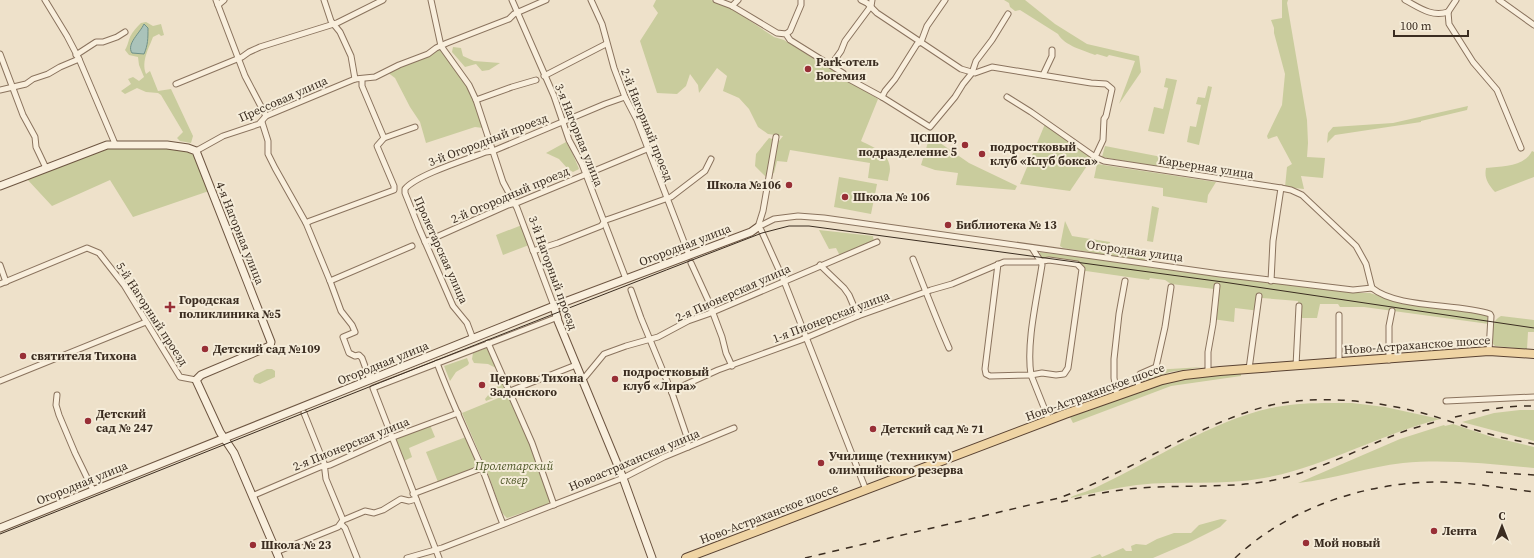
<svg xmlns="http://www.w3.org/2000/svg" width="1534" height="558" font-family="'Source Serif 4',serif">
<rect width="100%" height="100%" fill="#eee1ca"/>
<!-- green -->
<g fill="#c9cc9d" fill-rule="evenodd">
<path d="M656,0H711L734,10L774,37L784,40L878,99L861,141C873,147 890,153 890,169C890,173 888,177 888,181L868,178L870,163L790,150L787,162L777,161L774,173L766,177L755,166L756,154L769,138L779,141L783,136L768,134L758,127L749,109L739,98L723,91L727,76L717,68L699,93L698,85L690,74L686,86L677,94L657,93L640,41L658,13L653,6Z"/>
<path d="M1004,0H1025L1055,24L1087,44L1139,56L1141,72L1119,104L1135,61L1109,55L1107,57L1097,54L1095,55C1083,50 1065,46 1058,34L1020,10L1015,11L1010,7L1009,3Z"/>
<polygon points="1282,0 1288,0 1287,3 1307,120 1308,143 1307,157 1325,158 1323,178 1301,176 1304,189 1285,187 1287,167 1292,164 1277,136 1268,139 1267,136 1282,105 1285,74 1274,33 1274,28 1271,20 1282,18"/>
<path d="M146,22L153,26L161,24L164,35L161,36L159,34L153,37C149,48 141,61 146,74L150,71L158,91L171,89L193,136L191,143L180,141L177,138L183,132L161,95L158,93L146,92L137,88L125,94L121,91L131,84L128,79L133,77L139,81L144,77L139,65L138,57L129,55L125,50C128,45 128,42 130,37C133,31 137,27 141,23ZM141,30L148,39L144,54L130,46Z"/>
<polygon points="453,47 461,48 463,56 474,61 500,63 489,70 482,71 476,64 465,67 452,52"/>
<polygon points="439,48 443,50 468,86 483,128 475,127 426,143 420,122 410,107 395,78 387,72"/>
<polygon points="1166,78 1177,80 1164,134 1148,131 1154,107 1163,109 1168,88 1164,87"/>
<polygon points="1208,86 1212,87 1199,145 1187,142 1190,126 1196,127 1201,105 1196,104 1198,97 1205,98"/>
<polygon points="1468,106 1467,110 1421,121 1421,122 1335,135 1327,143 1328,133 1333,127 1393,123"/>
<polygon points="1045,124 1093,157 1070,191 1020,184"/>
<polygon points="930,136 969,163 1017,186 1015,190 956,185 958,173 935,170 921,165"/>
<polygon points="566,142 572,152 579,169 573,172 568,169 559,159 546,153"/>
<polygon points="1105,146 1172,159 1170,169 1102,157"/>
<path d="M167,147C178,149 189,150 197,158L209,191L133,217L110,180L52,206L26,178L107,148Z"/>
<path d="M1532,151L1534,152V177L1495,192C1488,184 1484,178 1486,168C1503,166 1524,167 1532,151Z"/>
<polygon points="1097,164 1216,182 1208,195 1207,203 1163,196 1163,188 1094,178"/>
<polygon points="839,177 877,184 871,214 834,207"/>
<polygon points="1152,206 1159,208 1153,242 1147,241"/>
<polygon points="1065,221 1072,236 1110,242 1108,252 1145,258 1145,261 1063,248 1060,246"/>
<polygon points="522,225 529,245 503,255 496,235"/>
<polygon points="819,230 873,236 874,242 840,256 836,248 829,249"/>
<polygon points="1040,252 1266,282 1353,293 1370,293 1388,299 1409,303 1485,315 1489,317 1489,324 1364,307 1340,307 1338,304 1320,304 1317,318 1297,318 1298,301 1262,298 1260,311 1235,308 1234,322 1212,319 1214,289 1171,284 1165,280 1150,278 1149,280 1086,271 1083,272 1082,268 1044,259 1040,256"/>
<path d="M1501,316L1534,320V332H1528L1527,349L1495,346L1493,344C1490,334 1491,321 1501,316Z"/>
<polygon points="487,348 496,368 488,364 474,363 472,359 473,353"/>
<polygon points="467,358 469,363 468,365 456,372 450,381 444,366"/>
<polygon points="1203,367 1170,372 1143,381 1141,380 1143,374 1153,370"/>
<polygon points="267,369 272,369 275,371 275,377 260,384 254,382 253,379 255,375"/>
<polygon points="1241,374 1241,376 1171,386 1073,423 1070,417 1169,382 1197,377"/>
<polygon points="500,376 506,393 486,401 485,399 489,394 496,390"/>
<polygon points="508,394 538,463 550,500 548,504 507,518 502,513 487,471 462,413"/>
<path d="M1352,403L1385,407L1440,419C1380,434 1325,467 1264,478C1222,486 1179,480 1137,485C1115,488 1093,493 1071,498V497C1080,493 1090,491 1099,486C1157,459 1212,420 1276,407C1301,402 1327,403 1352,403Z"/>
<polygon points="1520,410 1534,410 1534,441 1462,422 1494,413"/>
<path d="M1453,424L1492,437L1534,447V468C1491,464 1447,459 1403,463C1368,467 1334,479 1298,483L1400,439L1444,425L1445,426Z"/>
<polygon points="430,425 435,437 409,448 412,457 404,461 396,441 397,438"/>
<polygon points="466,437 478,465 477,467 438,482 426,452"/>
<polygon points="1221,519 1227,520 1220,527 1188,543 1153,558 1090,558 1100,554 1102,557 1123,548 1126,551 1132,551 1131,546 1136,544 1146,545 1157,539 1174,533 1191,533 1199,525"/>
</g>
<!-- water -->
<path fill="#aac3ba" stroke="#709187" d="M144,24L148,28C148,38 148,45 144,54L132,53C126,44 140,33 144,24Z"/>
<g fill="none" stroke-linecap="round" stroke-linejoin="round">
<!-- street casing -->
<g stroke="#8a735e" stroke-width="7">
<g id="street">
<polyline points="45,0 67,36 79,59 113,139 115,144"/>
<polyline points="216,0 245,76 266,116"/>
<polyline points="324,0 331,21 340,32 351,56 355,79"/>
<polyline points="431,0 441,46 469,85 476,100 503,182 517,208 554,306"/>
<polyline points="512,0 554,96 569,140 582,164 626,279"/>
<polyline points="591,0 602,24 614,68 625,97 637,120 689,255"/>
<polyline points="716,0 732,6 777,33 786,34 790,40 843,73 847,78 882,97 930,127 955,97 963,84 972,73 976,61 992,40 1008,14"/>
<polyline points="861,0 867,3 877,13 961,69 975,73 992,67 1091,83 1106,84 1112,89 1106,116 1104,119 1103,140 1095,157"/>
<path d="M1405,0C1420,8 1431,17 1448,12"/>
<polyline points="1499,0 1534,25"/>
<polyline points="218,5 224,0"/>
<polyline points="732,6 738,0"/>
<polyline points="1448,12 1449,24 1473,62 1497,90 1521,148"/>
<polyline points="1448,12 1456,0"/>
<polyline points="786,34 790,31 801,5 801,0"/>
<polyline points="0,54 23,115 35,137 36,147 46,168"/>
<polyline points="76,55 96,42 103,42 117,37 125,32"/>
<polyline points="831,65 841,51 845,41 871,6 872,0"/>
<polyline points="1043,75 1052,56 1052,50"/>
<polyline points="544,76 606,44"/>
<polyline points="176,84 242,57 249,52 260,47 337,23 383,0"/>
<polyline points="0,90 26,84 33,79 48,74 60,67 79,59"/>
<polyline points="882,97 885,91 895,79 917,44 921,42 927,26 945,0"/>
<polyline points="1007,97 1031,112 1095,157 1104,161 1281,188 1291,190 1302,195 1356,246 1366,264 1372,288"/>
<polyline points="476,100 512,87 536,80"/>
<polyline points="262,122 268,141 268,154 275,168 306,223 330,281 341,311 352,325 355,332 343,337 349,353 355,356 359,355 362,358 370,380"/>
<polyline points="384,138 415,127"/>
<polyline points="196,151 223,136 259,124 266,116 355,79 375,77 399,65 428,54 436,48 447,43 509,19 514,14 546,0"/>
<polyline points="306,223 310,221 394,190 394,186 377,146 384,138 362,86 362,79"/>
<polyline points="758,227 774,219 798,216 824,218 1220,274 1353,290 1372,288"/>
<polyline points="758,227 761,230 784,281 866,490"/>
<polyline points="758,227 763,211 776,137"/>
<polyline points="425,242 508,205 519,202 647,149"/>
<path d="M1032,248L1041,262L1042,265C1037,298 1026,343 1031,375L1049,420"/>
<polyline points="533,251 558,243 601,226 606,220 612,218 671,197 705,171 711,159"/>
<path d="M913,259C925,289 936,319 949,348"/>
<polyline points="691,263 708,300 722,337 726,353 732,366"/>
<polyline points="0,265 6,282"/>
<polyline points="820,265 844,288 849,295 858,316"/>
<polyline points="330,281 412,246"/>
<polyline points="1271,281 1273,241 1281,188"/>
<polyline points="0,284 87,248 99,253 124,285 180,377 196,380"/>
<path d="M1372,288C1398,309 1457,303 1490,314L1491,316L1489,351"/>
<polyline points="631,290 641,318 672,393 687,437 688,447"/>
<path d="M473,339L467,323L453,306L419,228L405,193V189C416,175 468,159 486,152L493,151L605,104L625,97"/>
<polyline points="488,343 532,443 554,505"/>
<polyline points="1389,360 1389,326 1392,311"/>
<path d="M437,363C450,398 466,432 481,466C489,485 495,505 503,524"/>
<polyline points="1339,363 1339,315"/>
<polyline points="1296,366 1299,306"/>
<polyline points="1249,369 1259,296"/>
<polyline points="1208,372 1208,352 1213,324 1217,286"/>
<polyline points="581,379 585,377 604,354 626,346 658,337 688,321 708,314 877,242"/>
<polyline points="0,381 146,322"/>
<polyline points="1139,388 1138,382 1140,374 1156,367 1165,327 1171,287"/>
<polyline points="510,391 576,365"/>
<polyline points="672,393 678,388 718,370 801,340 858,316 931,290 952,284 1004,262 1037,262 1049,260 1077,264 1082,269 1068,368 1064,374 1056,375 1042,373 1031,375 990,376 986,374 985,369 998,264"/>
<polyline points="57,395 56,405 59,415 75,453 93,490"/>
<polyline points="1117,395 1114,378 1114,359 1119,314 1125,281"/>
<polyline points="1446,401 1534,397"/>
<polyline points="304,413 324,463 326,479 343,520"/>
<polyline points="413,494 482,468"/>
<polyline points="252,496 320,467 330,465 388,439 458,413"/>
<polyline points="341,524 345,528 357,558"/>
<polyline points="276,552 338,527 343,520 346,519 365,511 374,513 383,510 401,499 409,501 416,499"/>
<polyline points="407,558 442,548 623,478 664,457 734,428"/>
<polyline points="439,558 373,388 558,317"/>
</g>
</g>
<!-- secondary casing -->
<g stroke="#6d5541" stroke-width="9">
<g id="secondary">
<polyline points="0,186 107,145 167,145 188,148 196,151 271,342 270,346 201,375 196,380 220,432 234,453 279,558"/>
<polyline points="554,306 558,321 623,478 652,558"/>
<polyline points="0,528 554,306 751,232 758,227"/>
</g>
</g>
<!-- primary casing -->
<g stroke="#594232" stroke-width="10">
<polyline id="primary" points="686,558 1065,414 1162,380 1184,375 1220,371 1489,351 1534,354"/>
</g>
<!-- street -->
<use href="#street" stroke="#f9efdd" stroke-width="5"/>
<!-- secondary -->
<use href="#secondary" stroke="#f9efdd" stroke-width="7"/>
<!-- primary -->
<use href="#primary" stroke="#efd4a4" stroke-width="8"/>
<!-- tram -->
<path stroke="#3b2d21" stroke-width="1" d="M0,534C254,433 507,331 762,233L789,226H809L1223,282L1534,328"/>
<!-- rail -->
<g stroke="#3b2d21" stroke-width="1.5" stroke-dasharray="7 7" stroke-linecap="butt">
<path d="M1455,417C1481,411 1507,405 1534,406"/>
<polyline points="1486,472 1534,475"/>
<path d="M1061,502C1087,496 1113,490 1139,488C1180,485 1222,488 1263,482C1310,475 1354,451 1397,434C1409,429 1422,426 1435,422"/>
<path d="M805,558L1059,498C1115,478 1165,445 1221,422C1238,415 1257,408 1276,404C1325,395 1378,401 1426,414C1448,420 1470,429 1493,435C1506,439 1520,441 1534,444"/>
<path d="M1235,558C1289,507 1369,481 1443,482C1474,483 1504,488 1534,492"/>
</g>
</g>
<!-- markers -->
<g fill="#982f36" stroke="#f5ecd9" stroke-width="1.5">
<circle cx="808" cy="69" r="4"/>
<circle cx="965" cy="145" r="4"/>
<circle cx="982" cy="154" r="4"/>
<circle cx="789" cy="185" r="4"/>
<circle cx="845" cy="197" r="4"/>
<circle cx="948" cy="225" r="4"/>
<path d="M168 301h4v4h4v4h-4v4h-4v-4h-4v-4h4z"/>
<circle cx="205" cy="349" r="4"/>
<circle cx="23" cy="356" r="4"/>
<circle cx="615" cy="379" r="4"/>
<circle cx="482" cy="385" r="4"/>
<circle cx="88" cy="421" r="4"/>
<circle cx="873" cy="429" r="4"/>
<circle cx="821" cy="463" r="4"/>
<circle cx="1434" cy="531" r="4"/>
<circle cx="1306" cy="543" r="4"/>
<circle cx="253" cy="545" r="4"/>
</g>
<g text-anchor="middle" stroke-width="4" stroke-linejoin="round" paint-order="stroke">
<!-- poi labels -->
<g font-size="12" font-weight="bold" fill="#3b2d21" stroke="#f5ecd9" text-anchor="start">
<text x="816" y="66">Park-отель<tspan x="816" dy="14">Богемия</tspan></text>
<text x="957" y="142" text-anchor="end">ЦСШОР,<tspan x="957" dy="14">подразделение 5</tspan></text>
<text x="990" y="151">подростковый<tspan x="990" dy="14">клуб «Клуб бокса»</tspan></text>
<text x="781" y="189" text-anchor="end">Школа №106</text>
<text x="853" y="201">Школа № 106</text>
<text x="956" y="229">Библиотека № 13</text>
<text x="179" y="304">Городская<tspan x="179" dy="14">поликлиника №5</tspan></text>
<text x="213" y="353">Детский сад №109</text>
<text x="31" y="360">святителя Тихона</text>
<text x="623" y="376">подростковый<tspan x="623" dy="14">клуб «Лира»</tspan></text>
<text x="490" y="382">Церковь Тихона<tspan x="490" dy="14">Задонского</tspan></text>
<text x="96" y="418">Детский<tspan x="96" dy="14">сад № 247</tspan></text>
<text x="881" y="433">Детский сад № 71</text>
<text x="829" y="460">Училище (техникум)<tspan x="829" dy="14">олимпийского резерва</tspan></text>
<text x="1442" y="535">Лента</text>
<text x="1314" y="547">Мой новый</text>
<text x="261" y="549">Школа № 23</text>
</g>
<!-- street labels -->
<g font-size="12" fill="#3b2d21" stroke="#f5ecd9">
<text transform="translate(283 99) rotate(-24)" y="4">Прессовая улица</text>
<text transform="translate(647 125) rotate(68)" y="4">2-й Нагорный проезд</text>
<text transform="translate(579 135) rotate(68)" y="4">3-я Нагорная улица</text>
<text transform="translate(488 140) rotate(-21)" y="4">3-й Огородный проезд</text>
<text transform="translate(1206 167) rotate(9)" y="4">Карьерная улица</text>
<text transform="translate(510 195) rotate(-23)" y="4">2-й Огородный проезд</text>
<text transform="translate(240 233) rotate(68)" y="4">4-я Нагорная улица</text>
<text transform="translate(685 245) rotate(-21)" y="4">Огородная улица</text>
<text transform="translate(441 250) rotate(66)" y="4">Пролетарская улица</text>
<text transform="translate(1135 251) rotate(8)" y="4">Огородная улица</text>
<text transform="translate(553 273) rotate(70)" y="4">3-й Нагорный проезд</text>
<text transform="translate(733 293) rotate(-24)" y="4">2-я Пионерская улица</text>
<text transform="translate(152 314) rotate(57)" y="4">5-й Нагорный проезд</text>
<text transform="translate(831 317) rotate(-21)" y="4">1-я Пионерская улица</text>
<text transform="translate(1417 345) rotate(-4)" y="4">Ново-Астраханское шоссе</text>
<text transform="translate(383 363) rotate(-22)" y="4">Огородная улица</text>
<text transform="translate(1095 392) rotate(-20)" y="4">Ново-Астраханское шоссе</text>
<text transform="translate(351 444) rotate(-22)" y="4">2-я Пионерская улица</text>
<text transform="translate(634 460) rotate(-23)" y="4">Новоастраханская улица</text>
<text transform="translate(82 483) rotate(-22)" y="4">Огородная улица</text>
<text transform="translate(769 514) rotate(-21)" y="4">Ново-Астраханское шоссе</text>
</g>
<!-- park labels -->
<g font-size="12" font-style="italic" fill="#4e5728" stroke="#f5ecd9">
<text x="514" y="470">Пролетарский<tspan x="514" dy="14">сквер</tspan></text>
</g>
</g>
<!-- north arrow -->
<g transform="translate(1502 526)" stroke="#f5ecd9" stroke-width="3" paint-order="stroke">
<path d="M0-3L7 15L0 10L-7 15Z" fill="#3b2d21"/>
<text y="-6" font-size="11" font-weight="bold" text-anchor="middle" fill="#3b2d21">С</text>
</g>
<!-- scale -->
<path d="M1394 30v6h74v-6" fill="none" stroke="#3b2d21" stroke-width="2"/>
<text x="1400" y="30" font-size="12" fill="#3b2d21" stroke="#f5ecd9" stroke-width="3" paint-order="stroke">100 m</text>
</svg>
